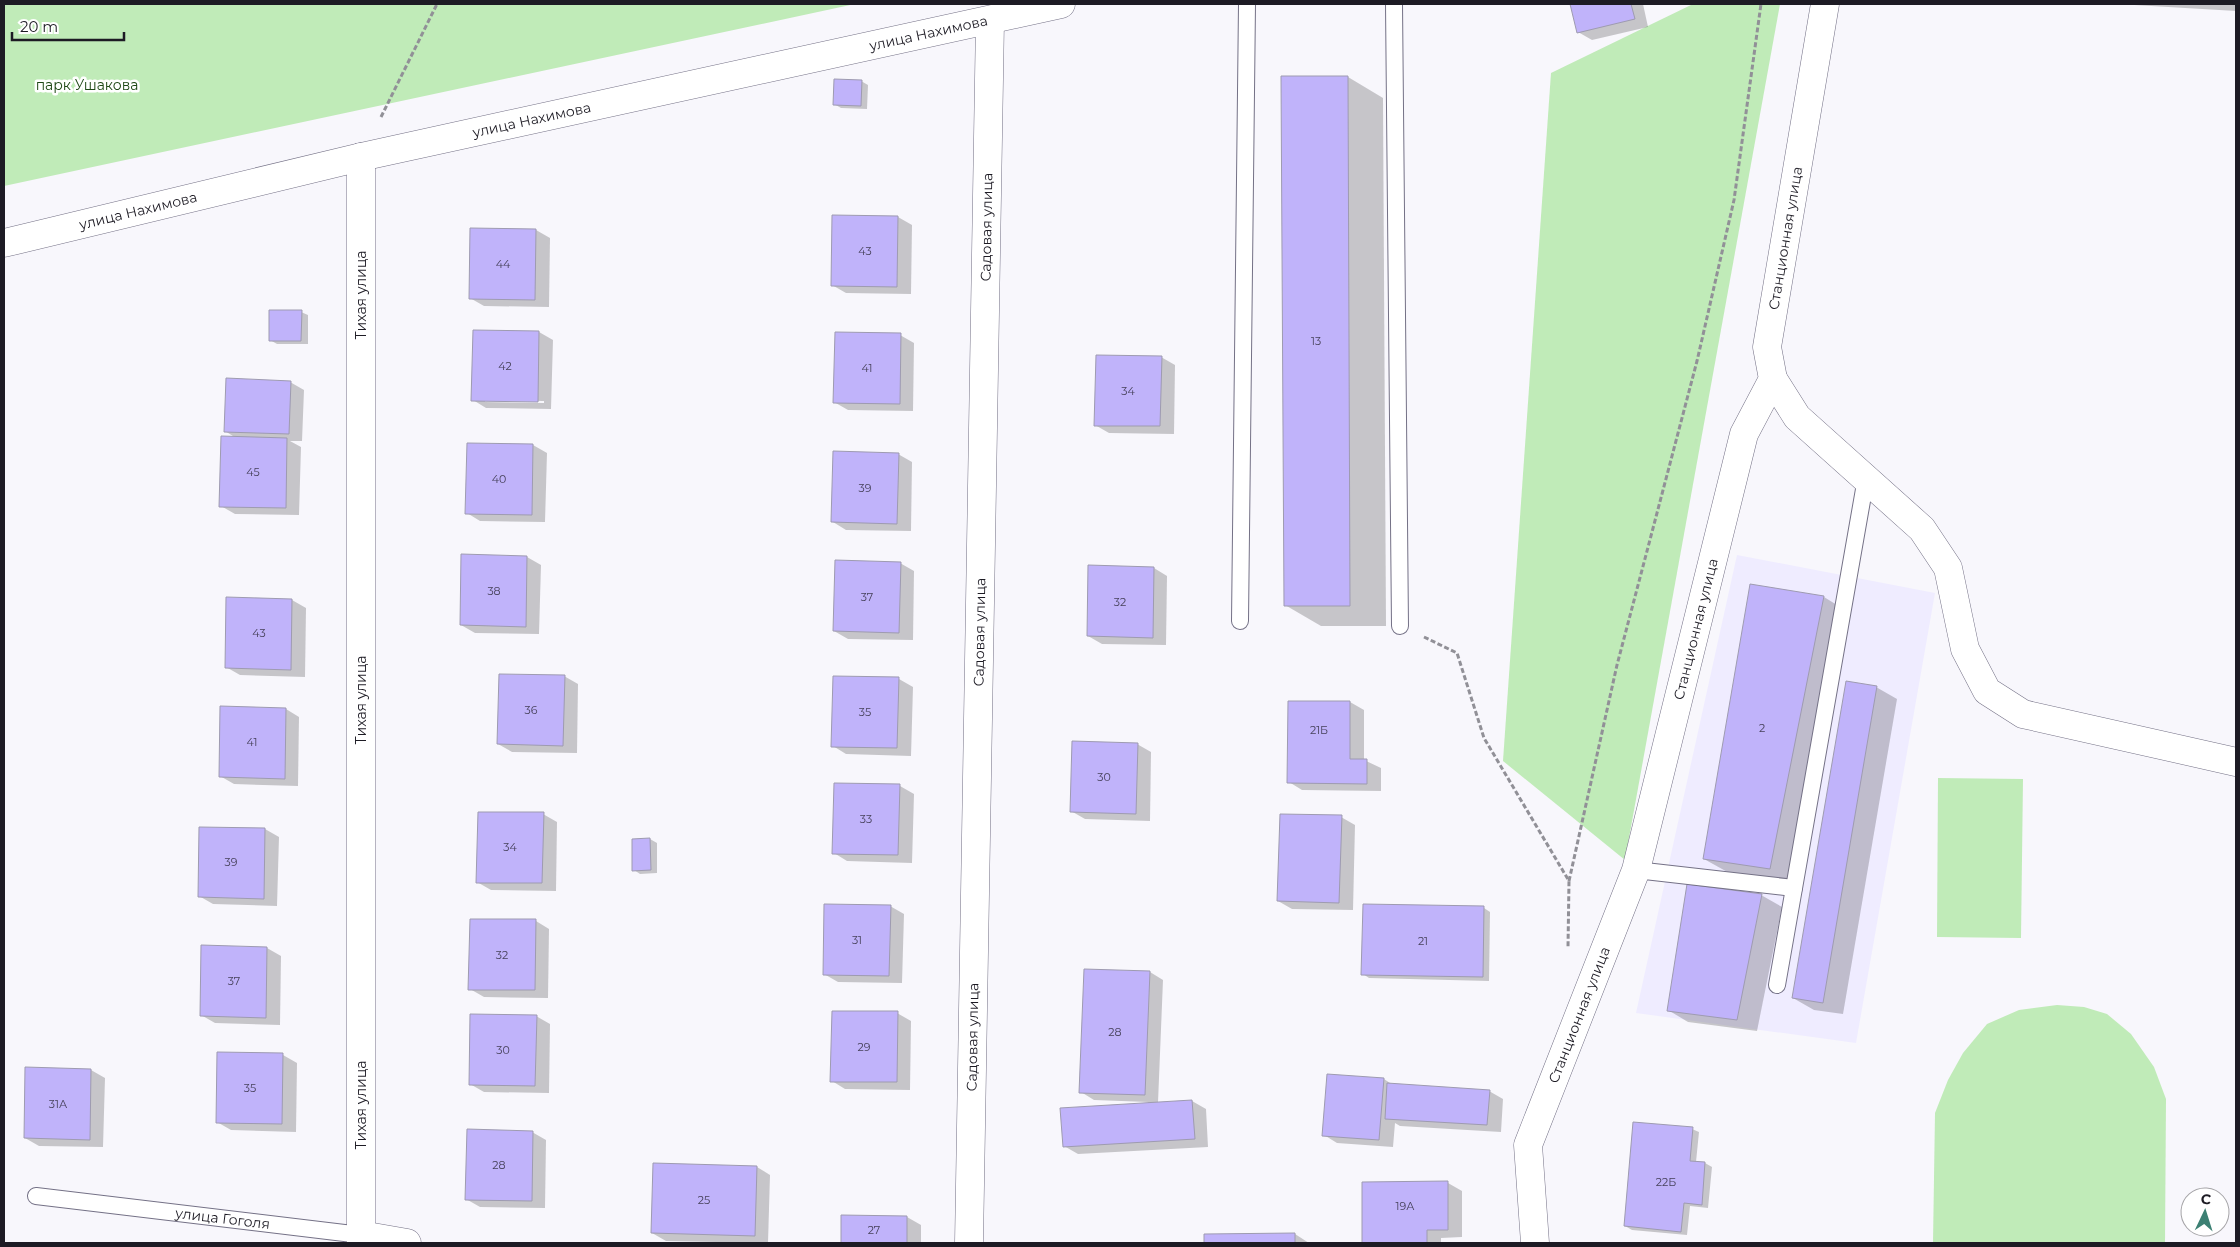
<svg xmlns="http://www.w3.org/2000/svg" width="2240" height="1247" font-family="Montserrat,sans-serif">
<rect width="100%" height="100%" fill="#f8f7fc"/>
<!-- built -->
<polygon fill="#efecff" points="1737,555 1935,593 1856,1043 1636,1013"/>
<!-- green -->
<g fill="#c0ebb8">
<polygon points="4,4 855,4 4,186"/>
<polygon points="1693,4 1780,4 1625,860 1503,761 1551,73"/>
<polygon points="1938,778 2023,779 2021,938 1937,937"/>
<polygon points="2057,1005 2084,1007 2107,1014 2131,1034 2154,1067 2166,1099 2165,1243 1933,1243 1935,1113 1948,1080 1963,1053 1987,1024 2019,1010"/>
</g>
<!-- shadow -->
<g fill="#0003" fill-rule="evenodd">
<polygon points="1571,4 1643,4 1648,27 1592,40 1578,32"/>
<polygon points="2132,4 2236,4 2236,11 2134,5"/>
<polygon points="1348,77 1383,98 1386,626 1321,626 1285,605"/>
<polygon points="861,81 868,85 867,109 841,108 834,104"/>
<polygon points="898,217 912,225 911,294 846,293 832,285"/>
<polygon points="536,230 550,238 549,307 484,306 470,298"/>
<polygon points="301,312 308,315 308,344 277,344 270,340"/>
<path d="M539,332L553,340L551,409L486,408L473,400ZM485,400L544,401V403L485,402Z"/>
<polygon points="900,335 914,343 913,411 848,410 834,402"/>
<polygon points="1161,357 1175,365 1174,434 1109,433 1095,425"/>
<polygon points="290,382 304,390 302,441 290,441 301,447 299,515 235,514 221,506 236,438 225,431"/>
<polygon points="533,445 547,453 545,522 480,521 467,513"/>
<polygon points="898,454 912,462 911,531 846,530 833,522"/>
<polygon points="462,556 527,557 541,565 539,634 475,633 461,625"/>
<polygon points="900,563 914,571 913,640 848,639 834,631"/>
<polygon points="1154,568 1167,576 1166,645 1102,644 1088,636"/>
<polygon points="1824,597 1850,613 1797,884 1731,874 1704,859"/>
<polygon points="228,598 292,600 306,608 305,677 240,675 226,667"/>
<polygon points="564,676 578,684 577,753 512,752 498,744"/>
<polygon points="899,679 913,687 911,756 846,754 833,746"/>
<polygon points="1876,687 1897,699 1843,1014 1814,1010 1793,998"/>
<polygon points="1350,702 1364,710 1364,760 1381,768 1381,791 1302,790 1289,782"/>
<polygon points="286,709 299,717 298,786 234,784 220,776"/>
<polygon points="1137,744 1151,752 1150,821 1085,819 1071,811"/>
<polygon points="900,786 914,794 912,863 847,861 834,853"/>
<polygon points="543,814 557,822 556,891 491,890 477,882"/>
<polygon points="1341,817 1355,825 1353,910 1292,909 1278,901"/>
<polygon points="200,828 265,829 279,837 277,906 213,904 199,896"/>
<polygon points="650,839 657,843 657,873 640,874 634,870 633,840"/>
<polygon points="1761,895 1782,907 1757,1031 1688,1022 1668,1010"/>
<polygon points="890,906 904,914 902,983 838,982 824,974"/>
<polygon points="1484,908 1490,912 1489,981 1369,978 1363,974"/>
<polygon points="536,921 549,929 548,998 484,997 470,989"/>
<polygon points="203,946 267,948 281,956 280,1025 215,1023 201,1015"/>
<polygon points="1150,972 1163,980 1158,1103 1192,1101 1206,1109 1208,1147 1078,1154 1064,1146 1148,1104 1148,1102 1094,1100 1081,1092"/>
<polygon points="897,1013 911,1021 910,1090 845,1089 832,1081"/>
<polygon points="536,1016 550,1024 549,1093 484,1092 470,1084"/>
<polygon points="219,1053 283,1055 297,1063 296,1132 231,1130 217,1122"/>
<polygon points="91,1070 105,1078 103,1147 39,1146 25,1138"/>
<polygon points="1384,1079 1393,1085 1489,1091 1503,1099 1501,1132 1400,1126 1395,1123 1393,1147 1337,1143 1324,1135"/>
<polygon points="1692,1129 1699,1132 1696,1162 1705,1163 1712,1167 1708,1208 1690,1206 1687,1235 1632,1230 1625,1226"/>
<polygon points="532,1132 546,1140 545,1208 480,1207 466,1199"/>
<polygon points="757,1167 770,1175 768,1243 666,1241 652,1233"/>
<polygon points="1448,1183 1462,1191 1462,1237 1441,1238 1441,1243 1364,1243 1363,1184"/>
<polygon points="843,1216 907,1217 921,1225 921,1243 842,1243"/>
<polygon points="1295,1234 1309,1243 1205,1243 1205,1235"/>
</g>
<!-- building -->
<g fill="#c0b3fa" stroke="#9e9bb0">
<polygon points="1570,4 1631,4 1635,19 1577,33"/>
<polygon points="1281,76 1348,76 1350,606 1284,606"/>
<polygon points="834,79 862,80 861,106 833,105"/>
<polygon points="832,215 898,216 897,287 831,286"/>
<polygon points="470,228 536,229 535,300 469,299"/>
<polygon points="269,310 302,310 301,341 269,341"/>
<polygon points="473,330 539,331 538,402 471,401"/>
<polygon points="835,332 901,333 900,404 833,403"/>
<polygon points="1096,355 1162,356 1160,426 1094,426"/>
<polygon points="226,378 291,381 289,434 224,432"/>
<polygon points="221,436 287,438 286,508 219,507"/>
<polygon points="467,443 533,444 532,515 465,514"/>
<polygon points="833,451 899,453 897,524 831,522"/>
<polygon points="461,554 527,556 526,627 460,625"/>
<polygon points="835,560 901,562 899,633 833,631"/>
<polygon points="1088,565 1154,567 1153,638 1087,636"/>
<polygon points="1750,584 1824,596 1770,869 1703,859"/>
<polygon points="226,597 292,599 291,670 225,668"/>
<polygon points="499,674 565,675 563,746 497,744"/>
<polygon points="833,676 899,677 897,748 831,747"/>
<polygon points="1846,681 1877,686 1823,1003 1792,998"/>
<polygon points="1288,701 1350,701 1350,759 1367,759 1367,784 1287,783"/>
<polygon points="220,706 286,708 285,779 219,777"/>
<polygon points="1072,741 1138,743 1136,814 1070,812"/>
<polygon points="834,783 900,784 898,855 832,854"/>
<polygon points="478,812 544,812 542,883 476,883"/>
<polygon points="1280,814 1342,815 1339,903 1277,901"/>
<polygon points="199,827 265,828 264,899 198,897"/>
<polygon points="650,838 651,870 632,871 632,839"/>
<polygon points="1687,884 1762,894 1737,1020 1667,1011"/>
<polygon points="824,904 891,905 889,976 823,975"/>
<polygon points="1363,904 1484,906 1483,977 1361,975"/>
<polygon points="470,919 536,919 535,990 468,990"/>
<polygon points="201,945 267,947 266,1018 200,1016"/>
<polygon points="1084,969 1150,971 1145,1095 1079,1093"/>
<polygon points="832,1011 898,1011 897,1082 830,1082"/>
<polygon points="470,1014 537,1015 535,1086 469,1085"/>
<polygon points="217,1052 283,1053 282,1124 216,1123"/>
<polygon points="25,1067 91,1069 90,1140 24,1138"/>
<polygon points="1327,1074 1384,1078 1379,1140 1322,1136"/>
<polygon points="1387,1083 1490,1090 1487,1125 1385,1119"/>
<polygon points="1192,1100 1195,1139 1063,1147 1060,1108"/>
<polygon points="1633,1122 1693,1127 1690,1161 1705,1162 1702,1205 1684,1203 1681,1232 1624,1226"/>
<polygon points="467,1129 533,1131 532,1201 465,1200"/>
<polygon points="653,1163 757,1166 755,1236 651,1233"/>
<polygon points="1448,1181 1448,1230 1427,1230 1427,1243 1362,1243 1362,1182"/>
<polygon points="841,1215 907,1216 907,1243 841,1243"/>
<polygon points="1295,1233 1295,1243 1204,1243 1204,1234"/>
</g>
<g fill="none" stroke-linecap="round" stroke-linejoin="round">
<!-- lane casing -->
<g stroke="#747186" stroke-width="18">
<g id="lane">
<polyline points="1394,4 1400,626"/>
<polyline points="1240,621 1247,4"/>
<polyline points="1636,870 1794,888"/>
<polyline points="1777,985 1866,478"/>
<path id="s1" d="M36,1196L361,1235"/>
</g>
</g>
<!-- street casing -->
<g stroke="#747186" stroke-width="29">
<g id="street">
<polyline points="361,157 361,1243"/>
<path id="s2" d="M4,243L361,157L1061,4"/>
<polyline points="1773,379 1797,417 1922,529 1948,568 1965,649 1987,691 2023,714 2236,762"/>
<polyline points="361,1235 407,1243"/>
<path id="s3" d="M969,1243L990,21"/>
<path id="s4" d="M1535,1243L1528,1145L1636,870L1744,434L1773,379L1767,347L1825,4"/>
</g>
</g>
<!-- path -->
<g stroke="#919097" stroke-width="3" stroke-dasharray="5 2.5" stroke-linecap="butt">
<polyline points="381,117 437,4"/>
<polyline points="1424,637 1457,653 1484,738 1569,881 1568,947"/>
<polyline points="1569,881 1617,665 1697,361 1734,200 1761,4"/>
</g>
<!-- lane -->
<use href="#lane" stroke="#fff" stroke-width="16"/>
<!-- street -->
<use href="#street" stroke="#fff" stroke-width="28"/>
</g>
<g text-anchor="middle" stroke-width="5" stroke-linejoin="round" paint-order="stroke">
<!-- number labels -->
<g font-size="11" fill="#46415a">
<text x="865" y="255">43</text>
<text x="503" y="268">44</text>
<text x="1316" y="345">13</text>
<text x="505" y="370">42</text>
<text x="867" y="372">41</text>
<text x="1128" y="395">34</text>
<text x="253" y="476">45</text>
<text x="499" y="483">40</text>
<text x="865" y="492">39</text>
<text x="494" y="595">38</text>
<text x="867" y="601">37</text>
<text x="1120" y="606">32</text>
<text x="259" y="637">43</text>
<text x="531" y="714">36</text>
<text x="865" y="716">35</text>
<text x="1762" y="732">2</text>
<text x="1319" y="734">21Б</text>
<text x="252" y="746">41</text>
<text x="1104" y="781">30</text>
<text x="866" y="823">33</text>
<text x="510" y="851">34</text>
<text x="231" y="866">39</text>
<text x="857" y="944">31</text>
<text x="1423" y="945">21</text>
<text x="502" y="959">32</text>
<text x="234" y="985">37</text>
<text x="1115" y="1036">28</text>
<text x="864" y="1051">29</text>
<text x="503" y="1054">30</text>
<text x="250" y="1092">35</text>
<text x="58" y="1108">31А</text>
<text x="499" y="1169">28</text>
<text x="1666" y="1186">22Б</text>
<text x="704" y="1204">25</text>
<text x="1405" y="1210">19А</text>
<text x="874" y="1234">27</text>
</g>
<!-- street labels -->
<g font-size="14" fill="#1d1b24" stroke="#fff">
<text dy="5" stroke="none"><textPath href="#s2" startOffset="948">улица Нахимова</textPath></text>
<text dy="5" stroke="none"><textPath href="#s2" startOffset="542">улица Нахимова</textPath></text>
<text dy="5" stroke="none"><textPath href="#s2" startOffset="138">улица Нахимова</textPath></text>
<text dy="5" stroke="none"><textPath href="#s3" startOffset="1016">Садовая улица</textPath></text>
<text dy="5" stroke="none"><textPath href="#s4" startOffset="1048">Станционная улица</textPath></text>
<text transform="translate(361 295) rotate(-90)" y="5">Тихая улица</text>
<text dy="5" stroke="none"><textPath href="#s4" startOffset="642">Станционная улица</textPath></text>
<text dy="5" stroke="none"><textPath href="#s3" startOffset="611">Садовая улица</textPath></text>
<text transform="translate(361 700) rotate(-90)" y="5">Тихая улица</text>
<text dy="5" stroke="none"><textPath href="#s4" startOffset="238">Станционная улица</textPath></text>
<text dy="5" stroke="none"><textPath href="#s3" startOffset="206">Садовая улица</textPath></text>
<text transform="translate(361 1105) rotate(-90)" y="5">Тихая улица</text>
<text dy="5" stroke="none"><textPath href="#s1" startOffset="188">улица Гоголя</textPath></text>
</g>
<!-- park labels -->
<g font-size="14" fill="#1d4714" stroke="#fff">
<text x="87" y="90">парк Ушакова</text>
</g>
</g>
<!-- border -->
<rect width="2240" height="1247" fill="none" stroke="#1d1b24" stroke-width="10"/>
<!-- north arrow -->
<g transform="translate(2205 1212) rotate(4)"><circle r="24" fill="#ffffff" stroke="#a5a4a7"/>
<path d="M0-4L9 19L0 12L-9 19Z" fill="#3c8073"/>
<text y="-8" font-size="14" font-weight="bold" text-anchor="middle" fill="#1d1b24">С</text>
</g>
<!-- scale -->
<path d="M12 32v8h112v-8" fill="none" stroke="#1d1b24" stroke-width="2.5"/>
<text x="20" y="32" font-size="15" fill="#1d1b24" stroke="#ffffff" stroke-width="4" paint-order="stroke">20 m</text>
</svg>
